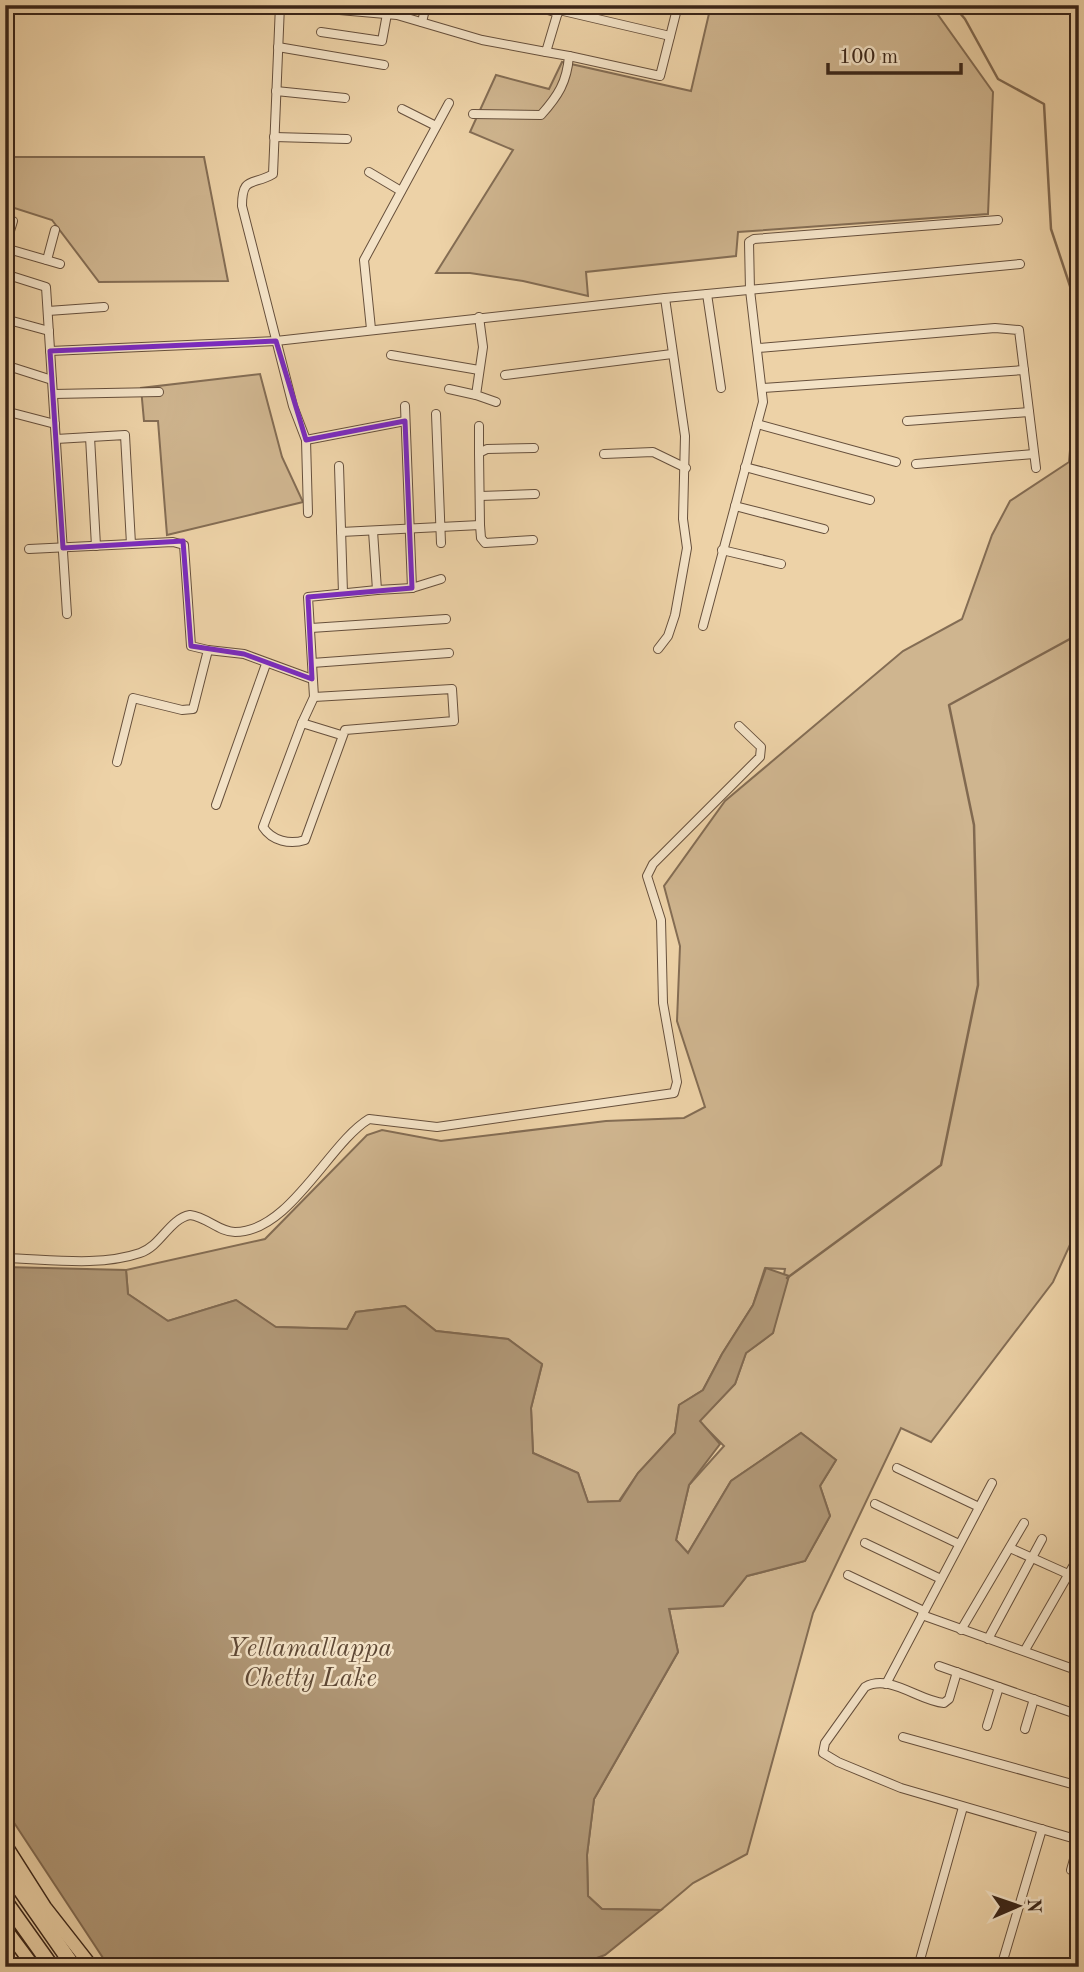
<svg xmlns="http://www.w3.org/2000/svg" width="1084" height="1972" font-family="'Old Standard TT',serif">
<rect width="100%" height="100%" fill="#edd2a7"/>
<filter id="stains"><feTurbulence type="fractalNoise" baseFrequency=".00286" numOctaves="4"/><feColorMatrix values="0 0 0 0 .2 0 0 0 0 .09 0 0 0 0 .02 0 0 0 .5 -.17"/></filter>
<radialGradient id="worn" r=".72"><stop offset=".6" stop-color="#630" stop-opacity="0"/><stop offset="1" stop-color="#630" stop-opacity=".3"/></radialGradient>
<!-- green -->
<g fill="#cfb58f" stroke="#846d54" stroke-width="2">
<polygon points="711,5 931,5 993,92 988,214 738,232 736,256 586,272 588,296 523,281 470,273 436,273 513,150 470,132 496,75 549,89 562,62 691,91"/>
<polygon points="12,157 204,157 228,281 99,282 52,220 5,205 5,172"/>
<polygon points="1079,344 1079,1225 1053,1282 931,1442 901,1428 813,1613 747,1854 693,1883 661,1910 602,1909 588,1896 587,1855 594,1799 678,1652 669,1609 723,1606 747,1576 805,1561 830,1516 820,1486 836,1460 801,1433 731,1481 688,1553 676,1540 689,1485 724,1446 699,1421 735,1384 746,1353 773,1333 785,1269 765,1268 753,1305 722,1354 703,1390 679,1405 675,1433 638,1473 619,1501 588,1502 578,1473 533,1453 531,1408 542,1365 508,1339 436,1331 405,1306 356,1312 347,1329 275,1327 236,1300 168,1321 128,1294 126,1270 265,1239 367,1135 382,1130 441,1141 606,1121 684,1118 705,1107 677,1021 680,946 664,886 725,801 903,651 962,619 992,535 1010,501 1069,462"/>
<polygon points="260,374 282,457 303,502 167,535 158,421 144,421 141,388"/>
</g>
<!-- water -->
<polygon fill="#b09776" stroke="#816950" stroke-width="2" points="5,1267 126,1270 128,1294 168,1321 236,1300 276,1327 347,1329 356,1312 405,1306 436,1331 508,1339 542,1364 531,1408 533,1453 578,1473 588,1502 620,1501 638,1473 675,1433 679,1405 703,1390 722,1354 753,1305 766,1268 789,1276 773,1333 746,1353 735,1384 700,1421 720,1444 689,1485 676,1540 688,1553 731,1481 801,1433 836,1460 820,1486 830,1516 805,1561 747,1576 723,1606 669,1609 678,1652 594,1799 587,1855 588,1896 602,1909 661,1910 605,1955 572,1967 109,1967 5,1809"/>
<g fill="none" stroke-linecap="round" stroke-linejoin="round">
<!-- stream -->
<g stroke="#816950" stroke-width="2.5">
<polyline points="953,5 965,19 998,79 1044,104 1051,229 1079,313"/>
<polyline points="787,1278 941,1165 978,985 974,825 949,705 1079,634"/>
</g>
<!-- minor casing -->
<g stroke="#67503c" stroke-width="10">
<g id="minor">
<path d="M280,5L273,174C253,186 242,175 242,206L293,406L306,440L308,513"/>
<polyline points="282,5 397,15 482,40 546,52 560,5"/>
<polyline points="531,5 558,13"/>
<polyline points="559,10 670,36"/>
<polyline points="422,22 426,5"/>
<polyline points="321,32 382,41 387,14"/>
<polyline points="278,47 384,65"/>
<polyline points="569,56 660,76 678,5"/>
<polyline points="276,91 345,98"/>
<polyline points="402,109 436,126"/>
<path d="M473,114L541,115C558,96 567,82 569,56L546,52"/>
<polyline points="274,137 347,139"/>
<polyline points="369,172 401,191"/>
<polyline points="5,247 13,221"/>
<polyline points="5,248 60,264"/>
<polyline points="47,260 55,230"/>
<polyline points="5,274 46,287 67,614"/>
<polyline points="707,294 721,388"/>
<polyline points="48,311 104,307"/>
<polyline points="479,317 483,347 476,395 496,402"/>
<polyline points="5,319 49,331"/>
<polyline points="371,329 364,260 449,103"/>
<polyline points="758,348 995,328 1019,330 1036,468"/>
<polyline points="50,351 276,341 665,298 1020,264"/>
<polyline points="391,355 479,370"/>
<polyline points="5,365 52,380"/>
<polyline points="505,375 672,354"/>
<polyline points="763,388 1024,370"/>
<polyline points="449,389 476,395"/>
<polyline points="53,394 159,392"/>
<polyline points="405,406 412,588"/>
<polyline points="5,411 55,424"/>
<polyline points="436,414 441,543"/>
<polyline points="907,421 1029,412"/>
<polyline points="757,424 896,462"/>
<polyline points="479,426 479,453"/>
<polyline points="90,437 96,546"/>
<polyline points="56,439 125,435 131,544"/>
<polyline points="306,440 405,421"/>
<polyline points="604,454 653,452 686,468"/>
<polyline points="916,464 1034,454"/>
<polyline points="339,466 343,593"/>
<polyline points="745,467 870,500"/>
<polyline points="480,496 535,494"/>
<polyline points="735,506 824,529"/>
<polyline points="480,525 479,453 487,449 534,448"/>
<polyline points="341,532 480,525 481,538 485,543 533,540"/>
<polyline points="29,549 173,542 184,545 191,646 208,650 193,709 182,710 133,698 117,762"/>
<polyline points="722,550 781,564"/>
<polyline points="377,590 412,588 441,579"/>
<polyline points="703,626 763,402 750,290 749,242 754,239 998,220"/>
<polyline points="311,628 446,619"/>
<polyline points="658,649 668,636 675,615 687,548 683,519 685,436 665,298"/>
<polyline points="208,650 244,654 312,679"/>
<polyline points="312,663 449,653"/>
<path d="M314,697L452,689L454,721L345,730L305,840C290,845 272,841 263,827L302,723L341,735"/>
<polyline points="302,723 314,697 308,597 377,590 373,531"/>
<polyline points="216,805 266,664"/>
<path d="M5,1258C48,1259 99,1267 140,1253C161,1246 169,1219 190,1215C207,1217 219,1232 235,1232C290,1232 329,1143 369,1119L437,1127L674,1093L677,1082L663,1003L661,920L647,876L653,864L760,757L761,747L739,726"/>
<polyline points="897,1468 979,1507"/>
<polyline points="875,1504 959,1544"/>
<polyline points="865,1543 941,1579"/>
<polyline points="1010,1548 1068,1574"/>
<polyline points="848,1575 924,1611"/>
<polyline points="922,1615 1079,1671"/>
<polyline points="961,1630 1024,1523"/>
<polyline points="988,1639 1042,1539"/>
<polyline points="1025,1650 1079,1556"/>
<polyline points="939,1666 1079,1715"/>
<path d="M957,1672L949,1699L944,1703C919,1701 889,1673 865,1687L825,1743L823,1753L838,1762L901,1788L1079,1840"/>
<polyline points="886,1684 992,1483"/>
<polyline points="987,1726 999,1687"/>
<polyline points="1025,1729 1034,1699"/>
<polyline points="903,1737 1079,1786"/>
<polyline points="1071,1870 1079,1841"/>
<polyline points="918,1967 963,1807"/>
<polyline points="1001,1967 1042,1829"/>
</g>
</g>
<!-- primary casing -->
<g stroke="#3a2518" stroke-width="15">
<g id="primary">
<polyline points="5,1844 45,1907 92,1967"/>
<polyline points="5,1928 34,1967"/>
</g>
</g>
<!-- trunk casing -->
<g stroke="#3a2518" stroke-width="17">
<g id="trunk">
<polyline points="5,1868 74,1967"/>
<polyline points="5,1901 52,1967"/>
</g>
</g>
<!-- minor -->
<use href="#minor" stroke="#f3e2c6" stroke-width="8"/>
<!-- primary -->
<use href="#primary" stroke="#edd2a7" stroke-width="12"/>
<!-- trunk -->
<use href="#trunk" stroke="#edd2a7" stroke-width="14"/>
</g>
<!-- marked area -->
<path fill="none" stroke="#7b2cbf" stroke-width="5" stroke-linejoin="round" d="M276,341L306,440L405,421L412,588L308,597L312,679L244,654L191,646L183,541L63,548L50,351Z"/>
<g text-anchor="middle" stroke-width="5" stroke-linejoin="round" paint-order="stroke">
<!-- water labels -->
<g font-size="26" font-style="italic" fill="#5d4734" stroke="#f3e2c6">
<text x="310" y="1656">Yellamallappa<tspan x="310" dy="30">Chetty Lake</tspan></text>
</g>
</g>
<!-- margin -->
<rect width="1084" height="1972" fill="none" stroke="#edd2a7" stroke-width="28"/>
<rect x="7" y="7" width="1070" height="1958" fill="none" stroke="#3a2518" stroke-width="3.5"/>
<rect x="14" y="14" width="1056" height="1944" fill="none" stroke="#3a2518" stroke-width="2"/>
<!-- north arrow -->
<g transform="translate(1018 1906) rotate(88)" stroke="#f3e2c6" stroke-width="5" paint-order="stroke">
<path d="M0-5L12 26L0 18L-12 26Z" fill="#3a2518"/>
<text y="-10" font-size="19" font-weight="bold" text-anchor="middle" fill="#3a2518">N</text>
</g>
<!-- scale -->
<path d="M828 63v10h133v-10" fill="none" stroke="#3a2518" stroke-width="3.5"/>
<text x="839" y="63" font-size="21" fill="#3a2518" stroke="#f3e2c6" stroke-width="5" paint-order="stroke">100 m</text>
<rect width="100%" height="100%" filter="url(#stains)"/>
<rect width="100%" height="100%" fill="url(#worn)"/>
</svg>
